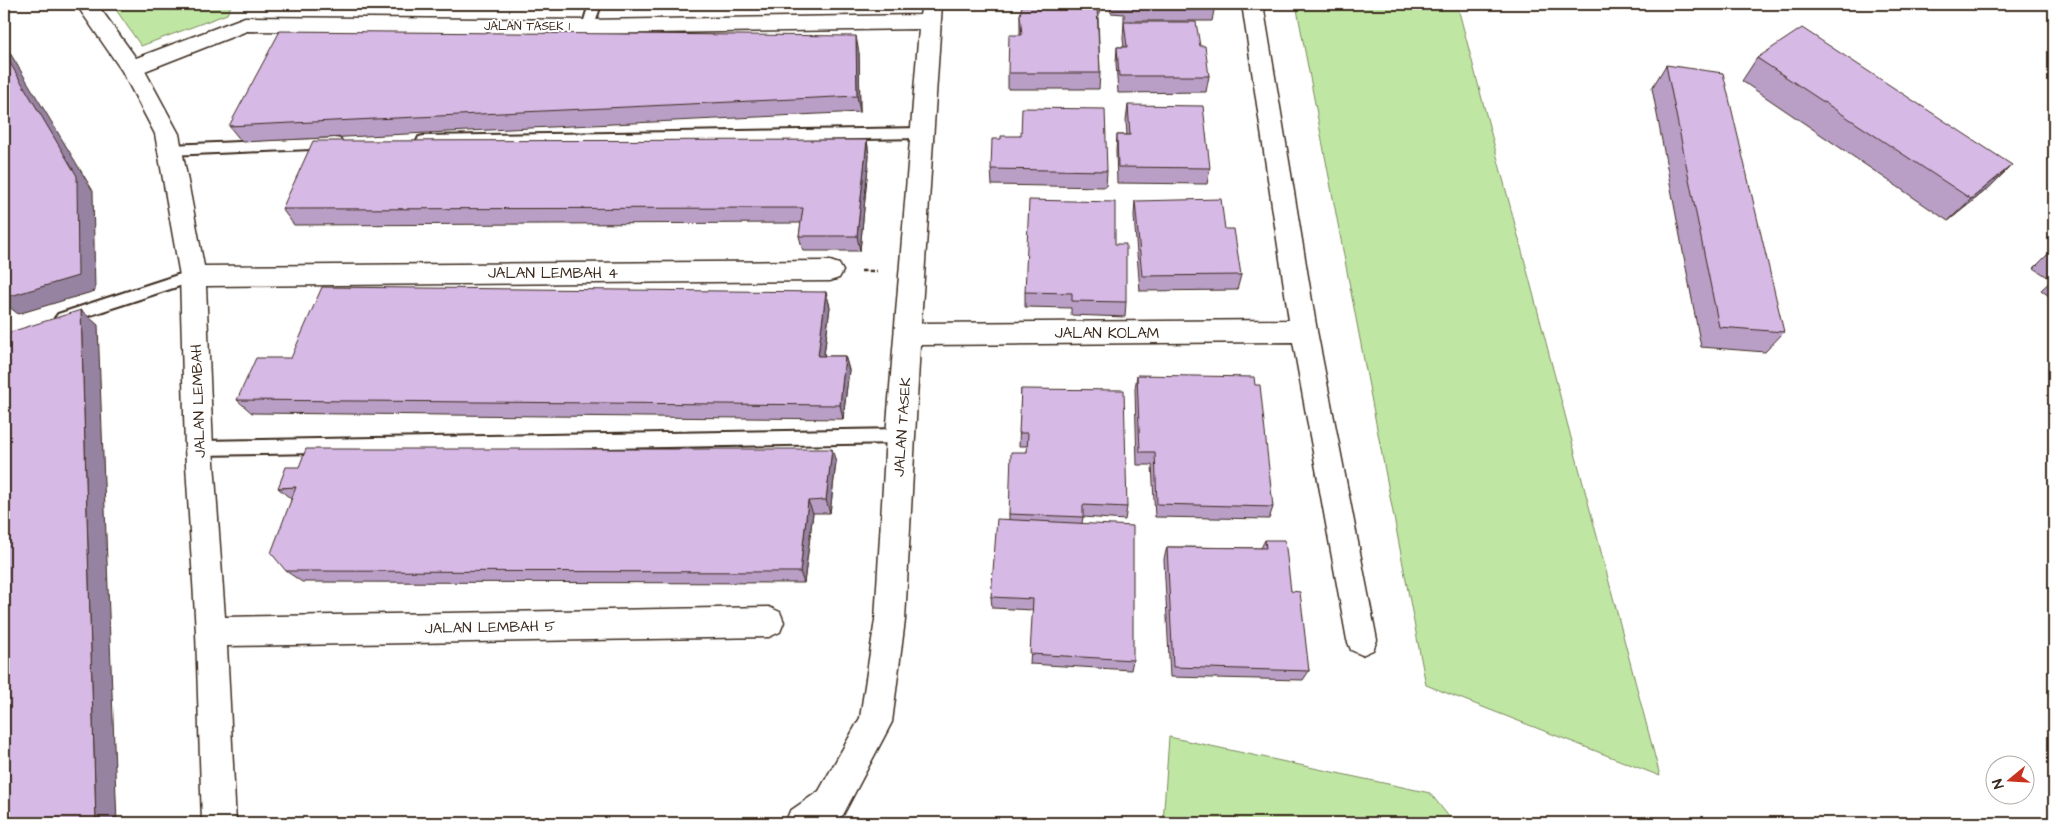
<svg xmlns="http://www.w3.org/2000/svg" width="2058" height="827" font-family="'Architects Daughter',sans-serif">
<rect width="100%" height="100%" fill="#fff"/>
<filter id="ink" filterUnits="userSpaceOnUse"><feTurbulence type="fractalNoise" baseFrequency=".02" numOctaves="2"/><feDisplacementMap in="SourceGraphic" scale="10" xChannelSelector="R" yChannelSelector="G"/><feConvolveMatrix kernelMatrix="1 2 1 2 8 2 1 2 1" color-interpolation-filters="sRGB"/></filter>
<g filter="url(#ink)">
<!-- green -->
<g fill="#bfe7a3" stroke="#7d8860">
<polygon points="112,4 232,4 227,14 141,46"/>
<polygon points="1296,4 1457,4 1660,776 1426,685"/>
<polygon points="1169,737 1430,793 1454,823 1163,823"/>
</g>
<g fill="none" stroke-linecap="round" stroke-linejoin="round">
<!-- lane casing -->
<g stroke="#3b2a1e" stroke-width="4">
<g id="lane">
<polygon points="589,4 601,4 594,27 588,31 582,27"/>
<polygon points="923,128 928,130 930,133 928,136 923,138 424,146 419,145 417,141 419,137 424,136"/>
<polygon points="335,138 340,139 342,143 340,147 335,148 170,155 165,154 163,150 165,146 170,145"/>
<polygon points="193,270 198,272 201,276 198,280 63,324 58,322 55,318 58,314"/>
<polygon points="900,429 906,431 908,436 906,441 900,443 199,455 193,453 191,448 193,443 199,441"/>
</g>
</g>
<!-- street casing -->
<g stroke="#3b2a1e" stroke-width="3">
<polygon id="street" points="76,4 97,4 136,58 245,17 588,20 920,15 922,4 942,4 921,323 1289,320 1242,4 1263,4 1317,331 1377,640 1373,650 1362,655 1351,650 1347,640 1293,342 920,345 905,620 892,722 843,815 831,823 785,823 790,811 819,791 860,718 875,620 886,436 919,29 588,34 247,31 145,71 179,134 204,266 830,261 839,264 843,271 839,278 830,281 206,286 213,448 225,617 769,607 780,612 784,622 780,632 769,637 227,646 236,823 202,823 196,632 185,448 180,276 155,134 122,71"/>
</g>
<!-- path -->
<polyline stroke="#3b2a1e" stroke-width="2.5" stroke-dasharray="4.5 3" stroke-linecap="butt" points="861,271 877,271"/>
<!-- lane -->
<use href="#lane" fill="#fff" fill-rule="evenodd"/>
<!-- street -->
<use href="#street" fill="#fff" fill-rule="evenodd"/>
</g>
<!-- wall -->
<g fill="#b99fc6" stroke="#3b2a1e">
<polygon points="1024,4 1100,4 1099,16 1098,16 1100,73 1099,89 1008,89 1008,73 1020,35 1020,15 1024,6"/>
<polygon points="1110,4 1215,4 1215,5 1212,21 1124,21 1124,14 1111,13"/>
<polygon points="1124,22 1200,46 1209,76 1206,92 1118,93 1116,63 1117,47 1124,47 1123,39"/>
<polygon points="859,53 860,112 242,142 229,126"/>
<polygon points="1757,58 1990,187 1948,221 1742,81"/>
<polygon points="1666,65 1784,332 1765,352 1701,347 1652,88"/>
<polygon points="1128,105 1210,168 1207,184 1117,183 1116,151 1117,135 1127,135 1126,121"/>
<polygon points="1021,136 1107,171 1106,187 992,185 991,169 1001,139"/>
<polygon points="867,140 869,156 860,251 803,251 799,236 801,223 294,225 282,209"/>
<polygon points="1135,201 1225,229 1241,275 1237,290 1140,291 1134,216"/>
<polygon points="1115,244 1126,302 1125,317 1071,315 1071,308 1025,307 1025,292"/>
<polygon points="2054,248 2054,300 2041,290 2052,280 2034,268"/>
<polygon points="826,292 830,307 824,356 845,356 849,370 843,419 252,413 237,400 291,358"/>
<polygon points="1137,375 1273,507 1269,519 1155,517 1152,465 1137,465 1135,389"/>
<polygon points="1021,389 1127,507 1125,520 1083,517 1082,523 1133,660 1131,670 1030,664 1033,610 992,608 991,597 1009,520 1009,514 1027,452 1028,446 1019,446"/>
<polygon points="836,462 830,513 813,513 804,583 302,582 286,571 291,499 278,488"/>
<polygon points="1265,540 1291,591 1309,671 1303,680 1170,677 1164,559 1167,547 1261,548"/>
</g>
<!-- shaded-wall -->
<g fill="#9682a1" stroke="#3b2a1e">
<polygon points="856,36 859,53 860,112 857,96"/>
<polygon points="4,43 93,191 95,291 18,314 4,303"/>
<polygon points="867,140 869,156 860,251 857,236"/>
<polygon points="2012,165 1990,187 1948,221 1971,199"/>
<polygon points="826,292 830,307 822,370 818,356"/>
<polygon points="81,310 98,325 117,823 96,823"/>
<polygon points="845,356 849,370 843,419 840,405"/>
<polygon points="832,449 836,462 830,513 826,500"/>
<polygon points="808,501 813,513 804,583 800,572"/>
</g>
<!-- building -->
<g fill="#d7b9e6" stroke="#3b2a1e">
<polygon points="1126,4 1215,4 1215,5"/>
<polygon points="1022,6 1097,6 1100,73 1008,73 1009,35 1022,35 1020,15"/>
<polygon points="1124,22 1196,22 1200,46 1205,46 1209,76 1119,76 1117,47 1127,47"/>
<polygon points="1802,28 2012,165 1971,199 1757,58"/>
<polygon points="280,31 856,36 857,96 229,126"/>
<polygon points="4,53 77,176 78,276 4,298"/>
<polygon points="1666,65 1723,73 1784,332 1719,327"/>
<polygon points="1128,105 1203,106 1210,168 1118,167 1117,135 1130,135"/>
<polygon points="1022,108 1105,109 1107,171 991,169 992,139 1001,139 1001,136 1021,136"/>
<polygon points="867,140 857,236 799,236 803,208 282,209 313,141"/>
<polygon points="1221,199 1225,229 1234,229 1241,275 1142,276 1135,201"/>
<polygon points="1029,200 1115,202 1115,244 1126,244 1126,302 1072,301 1072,293 1025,292"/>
<polygon points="322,287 826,292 818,356 845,356 840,405 237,400 256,358 291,358"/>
<polygon points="81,310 96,823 4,823 4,334"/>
<polygon points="1137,375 1254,377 1255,385 1260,385 1273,507 1157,504 1155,452 1140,452"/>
<polygon points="1021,389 1124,390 1127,507 1083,505 1083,517 1009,514 1011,452 1027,452 1028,433 1019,433"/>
<polygon points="306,449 832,449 826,500 808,501 800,572 286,571 271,553 296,487 278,488 286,467 299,467"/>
<polygon points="997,519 1133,526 1133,660 1030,654 1033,599 991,597"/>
<polygon points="1265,540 1285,540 1291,591 1300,592 1309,671 1173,667 1167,547 1266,548"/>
</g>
</g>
<g text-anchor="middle" stroke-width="4" stroke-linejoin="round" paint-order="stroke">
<!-- far-street labels -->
<g font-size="12" fill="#3b2a1e" stroke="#fff">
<text x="527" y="30">JALAN TASEK 1</text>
</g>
<!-- street labels -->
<g font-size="15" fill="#3b2a1e" stroke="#fff">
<text x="553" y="278">JALAN LEMBAH 4</text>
<text x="1107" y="338">JALAN KOLAM</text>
<text transform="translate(198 401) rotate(-92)" y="5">JALAN LEMBAH</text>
<text transform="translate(902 427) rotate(-86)" y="5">JALAN TASEK</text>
<text transform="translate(490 627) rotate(-1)" y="5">JALAN LEMBAH 5</text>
</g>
</g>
<!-- margin -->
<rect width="2058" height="827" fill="none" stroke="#fff" stroke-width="20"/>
<rect x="10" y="10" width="2038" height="807" fill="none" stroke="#3b2a1e" stroke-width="2" filter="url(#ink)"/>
<!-- north arrow -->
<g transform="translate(2010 780) rotate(252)"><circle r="24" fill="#ffffff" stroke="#b1aaa5"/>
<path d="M0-4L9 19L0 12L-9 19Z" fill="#c8321e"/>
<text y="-8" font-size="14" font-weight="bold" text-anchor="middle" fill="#3b2a1e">N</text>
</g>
</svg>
